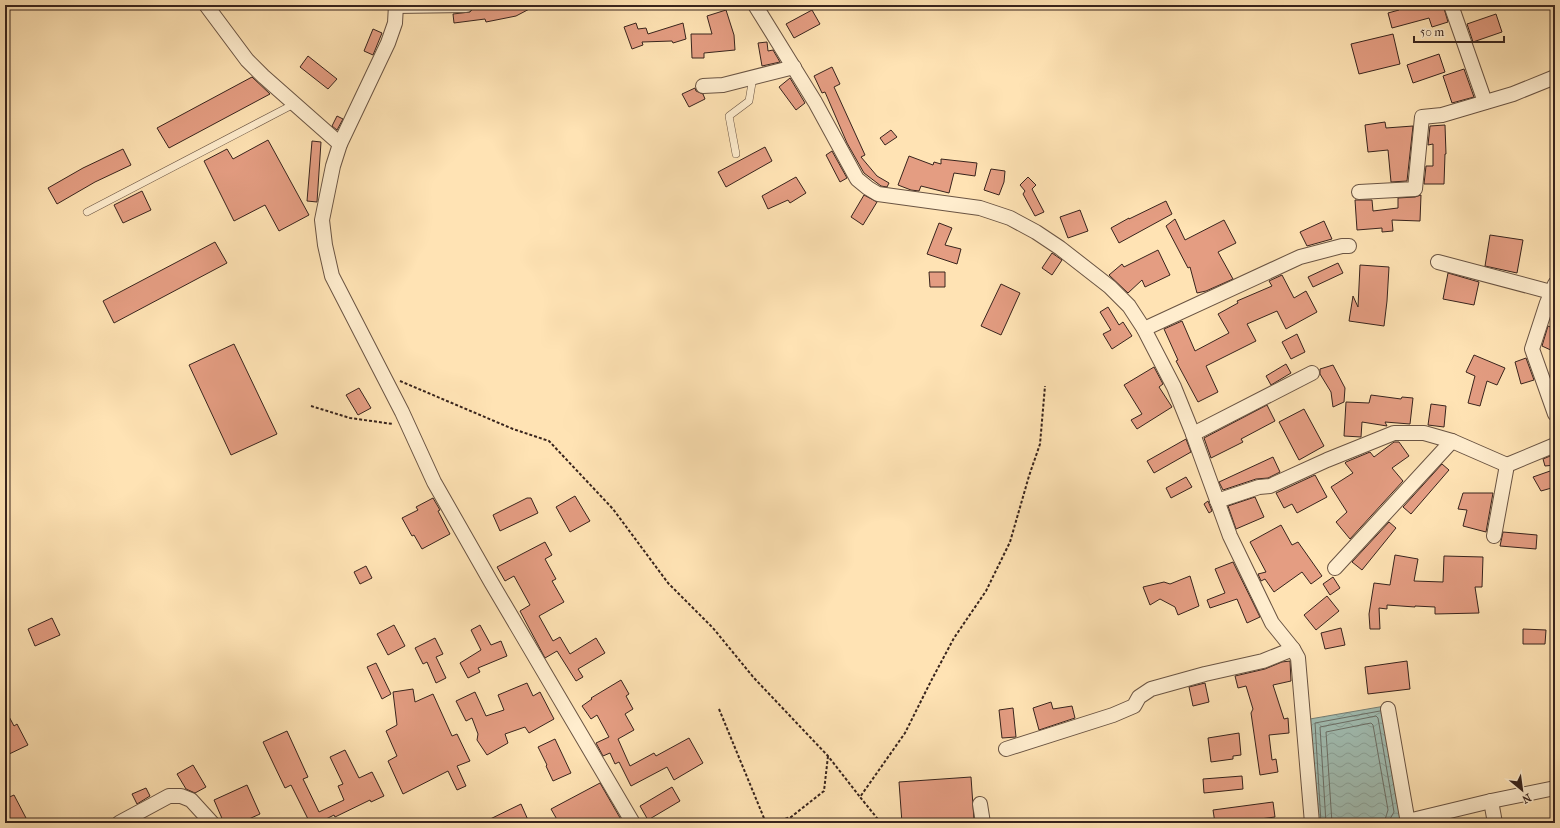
<svg xmlns="http://www.w3.org/2000/svg" width="1560" height="828" font-family="'IM FELL French Canon',serif">
<defs>
<pattern id="water-waves" width="16" height="10" patternUnits="userSpaceOnUse"><rect width="16" height="10" fill="#a1bdb2"/><path d="M0 5q4-4 8 0t8 0" fill="none" stroke="#8ba299"/></pattern>
</defs>
<rect width="100%" height="100%" fill="#ffe3b4"/>
<filter id="stains"><feTurbulence type="fractalNoise" baseFrequency=".005" numOctaves="4"/><feColorMatrix values="0 0 0 0 .2 0 0 0 0 .09 0 0 0 0 .02 0 0 0 .5 -.17"/></filter>
<radialGradient id="worn" r=".72"><stop offset=".6" stop-color="#630" stop-opacity="0"/><stop offset="1" stop-color="#630" stop-opacity=".3"/></radialGradient>
<!-- water -->
<polygon fill="url(#water-waves)" stroke="#778076" points="1385,706 1404,816 1397,823 1318,823 1310,719"/>
<g fill="none" stroke-linecap="round" stroke-linejoin="round">
<!-- shore -->
<g stroke="#6c7068" stroke-width="1">
<polyline points="1321,823 1315,723 1380,711"/>
<polyline points="1326,823 1320,727 1376,716 1378,718 1394,812 1390,819 1390,823"/>
<polyline points="1332,823 1326,732 1371,723 1373,725 1388,810 1384,823"/>
</g>
</g>
<!-- building -->
<g fill="#e49d82" stroke="#38241d">
<polygon points="483,5 537,5 516,16 486,22 485,19 454,23 453,14 470,12 474,8 483,7"/>
<polygon points="1397,5 1443,5 1448,22 1432,27 1429,18 1392,28 1388,13 1399,10"/>
<polygon points="726,10 734,35 735,50 704,53 704,58 692,58 691,34 712,34 707,16"/>
<polygon points="812,10 820,24 794,38 786,24"/>
<polygon points="1496,14 1502,32 1473,42 1467,24"/>
<polygon points="636,23 638,29 646,28 648,34 683,23 686,39 673,43 672,41 642,42 643,45 632,49 624,27"/>
<polygon points="373,29 382,33 373,55 364,51"/>
<polygon points="1393,34 1400,64 1359,74 1351,44"/>
<polygon points="767,42 768,51 773,50 780,62 762,66 758,43"/>
<polygon points="1439,54 1445,72 1413,83 1407,65"/>
<polygon points="308,56 337,79 328,89 300,67"/>
<polygon points="832,67 840,84 834,87 865,155 861,157 877,176 889,183 887,187 881,186 864,173 847,143 825,92 822,93 814,76"/>
<polygon points="1464,69 1474,97 1452,103 1443,76"/>
<polygon points="252,77 270,94 169,148 157,128"/>
<polygon points="790,78 805,103 796,110 779,87"/>
<polygon points="695,88 696,91 703,94 705,99 689,107 682,94"/>
<polygon points="337,116 343,119 337,130 332,126"/>
<polygon points="1385,122 1386,128 1413,126 1407,181 1391,182 1388,150 1368,152 1365,125"/>
<polygon points="1445,125 1446,154 1445,154 1444,184 1424,184 1426,166 1433,166 1433,144 1428,145 1430,126"/>
<polygon points="891,130 897,137 885,145 880,138"/>
<polygon points="268,140 309,215 279,231 265,205 234,221 204,161 227,149 233,159"/>
<polygon points="312,141 321,142 317,202 307,201"/>
<polygon points="765,147 772,161 726,187 718,172"/>
<polygon points="123,149 131,165 95,182 57,204 48,188 83,168"/>
<polygon points="832,151 847,178 840,182 826,155"/>
<polygon points="909,156 933,165 934,162 941,164 941,159 977,163 975,176 954,173 949,193 921,186 919,191 911,190 898,185"/>
<polygon points="991,169 1005,171 1004,182 999,195 984,190"/>
<polygon points="796,177 806,193 790,203 788,200 768,209 762,196"/>
<polygon points="1028,177 1036,185 1032,189 1044,212 1035,216 1023,194 1025,191 1020,185"/>
<polygon points="142,191 151,210 123,223 114,205"/>
<polygon points="864,195 877,202 863,225 851,217"/>
<polygon points="1421,195 1420,221 1392,220 1393,231 1382,232 1382,228 1357,230 1355,200 1372,200 1373,211 1398,208 1398,198 1415,197"/>
<polygon points="1166,201 1172,214 1119,243 1111,228 1129,218 1129,219"/>
<polygon points="1080,210 1088,231 1068,238 1060,217"/>
<polygon points="1175,219 1185,240 1224,220 1236,243 1218,252 1233,279 1206,291 1197,293 1190,267 1188,268 1166,226"/>
<polygon points="1324,221 1332,239 1307,246 1300,232"/>
<polygon points="939,223 952,228 945,245 961,249 957,264 927,254"/>
<polygon points="1490,235 1523,240 1517,273 1485,266"/>
<polygon points="215,242 227,263 114,323 103,301"/>
<polygon points="1158,250 1170,275 1145,287 1142,280 1128,293 1109,275 1122,264 1124,267"/>
<polygon points="1052,253 1062,260 1052,275 1042,268"/>
<polygon points="1338,263 1343,273 1313,287 1308,277"/>
<polygon points="1360,265 1389,267 1387,301 1384,326 1349,321 1353,296 1358,307"/>
<polygon points="929,272 945,272 945,287 930,287"/>
<polygon points="1448,273 1479,282 1474,305 1443,299"/>
<polygon points="1282,275 1294,298 1306,291 1317,312 1286,329 1277,311 1247,324 1256,341 1206,366 1218,392 1198,402 1176,361 1178,360 1164,329 1182,321 1195,351 1229,333 1218,314 1238,303 1237,301 1272,286 1269,281"/>
<polygon points="1001,284 1020,293 1001,335 981,326"/>
<polygon points="1108,307 1119,325 1123,322 1132,336 1112,349 1103,334 1111,330 1100,312"/>
<polygon points="1548,326 1555,329 1555,352 1542,346"/>
<polygon points="1297,334 1305,352 1291,359 1282,342"/>
<polygon points="234,344 277,434 231,455 189,365"/>
<polygon points="1474,355 1505,368 1497,385 1487,381 1480,406 1468,403 1475,376 1466,372"/>
<polygon points="1526,358 1534,380 1521,384 1515,362"/>
<polygon points="1286,364 1291,373 1271,385 1266,376"/>
<polygon points="1333,365 1345,388 1344,402 1333,407 1331,392 1320,374 1320,369"/>
<polygon points="1154,367 1163,384 1159,387 1172,407 1137,429 1131,420 1142,414 1124,385"/>
<polygon points="359,388 371,408 358,415 346,395"/>
<polygon points="1371,395 1401,399 1402,397 1413,398 1410,424 1385,422 1387,426 1362,422 1361,437 1344,436 1346,402 1369,403"/>
<polygon points="1431,404 1446,406 1444,427 1428,425"/>
<polygon points="1267,405 1275,421 1241,439 1243,442 1211,458 1204,438"/>
<polygon points="1304,409 1324,446 1299,460 1279,422"/>
<polygon points="1186,439 1191,452 1154,473 1147,461"/>
<polygon points="1394,442 1399,442 1409,456 1392,468 1403,481 1350,539 1336,522 1347,512 1331,487 1353,473 1345,463 1346,462 1370,452 1374,457"/>
<polygon points="1555,454 1555,465 1545,466 1543,459"/>
<polygon points="1273,457 1280,472 1268,478 1256,479 1223,490 1219,482"/>
<polygon points="1442,464 1449,470 1411,514 1403,507"/>
<polygon points="1553,470 1555,487 1541,491 1533,477"/>
<polygon points="1315,475 1327,497 1297,513 1292,504 1284,508 1276,493"/>
<polygon points="1186,477 1192,487 1171,498 1166,488"/>
<polygon points="1463,493 1493,493 1486,532 1463,526 1467,510 1458,509"/>
<polygon points="575,496 590,521 570,532 556,507"/>
<polygon points="1255,497 1264,517 1236,529 1228,506"/>
<polygon points="433,498 440,510 438,511 450,534 422,549 414,535 412,536 402,518 418,510 416,507"/>
<polygon points="527,498 531,498 538,513 500,531 493,515"/>
<polygon points="1208,501 1212,511 1209,513 1204,504"/>
<polygon points="1389,522 1396,528 1362,570 1352,562"/>
<polygon points="1281,525 1292,545 1298,542 1322,576 1311,584 1302,572 1274,592 1265,579 1261,581 1258,574 1266,572 1250,542"/>
<polygon points="1503,532 1537,535 1536,549 1500,546"/>
<polygon points="545,542 552,555 545,559 556,579 552,581 564,602 539,616 553,641 560,637 570,654 596,638 605,653 578,669 583,677 576,681 557,651 545,658 520,611 530,605 514,576 505,581 497,567"/>
<polygon points="1395,555 1418,559 1414,581 1443,582 1444,556 1483,557 1482,587 1475,587 1479,613 1435,614 1435,607 1415,606 1415,607 1387,605 1387,609 1379,608 1380,629 1370,629 1369,614 1374,583 1390,585"/>
<polygon points="1233,562 1260,617 1247,623 1237,599 1210,608 1207,600 1225,593 1215,569"/>
<polygon points="366,566 372,578 360,584 354,572"/>
<polygon points="1190,576 1199,606 1178,615 1175,607 1160,599 1150,605 1143,587 1164,582 1170,584"/>
<polygon points="1333,577 1340,588 1330,595 1323,584"/>
<polygon points="1327,596 1339,611 1316,630 1304,615"/>
<polygon points="52,618 60,635 35,646 28,629"/>
<polygon points="394,625 405,646 388,655 377,634"/>
<polygon points="480,625 491,645 501,641 507,656 478,668 480,672 468,678 460,663 481,650 471,630"/>
<polygon points="1341,628 1345,645 1325,649 1321,633"/>
<polygon points="1523,629 1546,630 1545,644 1523,644"/>
<polygon points="435,638 443,654 436,657 446,678 436,683 427,662 423,664 415,648"/>
<polygon points="1290,661 1291,681 1273,685 1284,719 1288,718 1289,733 1269,735 1272,760 1276,759 1278,772 1260,775 1251,713 1253,709 1246,686 1238,688 1235,676 1265,669 1282,662"/>
<polygon points="1407,661 1410,689 1368,694 1365,667"/>
<polygon points="376,663 391,694 382,699 367,667"/>
<polygon points="621,680 629,694 626,696 633,709 625,714 634,730 618,739 630,766 654,753 656,756 689,738 703,763 674,780 667,767 631,786 619,762 615,764 610,753 603,756 596,743 609,737 597,715 591,719 582,706 592,699 591,698"/>
<polygon points="527,683 533,696 540,692 554,719 529,733 525,727 505,734 508,743 487,755 477,740 478,734 472,718 466,721 456,701 475,692 486,716 504,710 498,695"/>
<polygon points="1205,683 1209,702 1193,706 1189,687"/>
<polygon points="413,689 415,702 433,694 452,736 457,734 470,761 457,766 466,786 457,790 448,771 403,794 388,761 397,756 386,731 397,725 393,692"/>
<polygon points="1051,702 1053,709 1072,706 1075,718 1039,730 1033,708"/>
<polygon points="1013,708 1016,737 1002,738 999,710"/>
<polygon points="5,709 14,726 17,724 28,745 5,756"/>
<polygon points="287,731 308,777 303,779 319,812 344,800 338,786 343,784 330,757 345,750 359,778 372,772 384,796 371,802 370,800 335,817 334,815 318,823 310,823 291,785 285,788 263,742"/>
<polygon points="1239,733 1241,755 1233,756 1233,759 1211,762 1208,738"/>
<polygon points="555,739 571,773 553,781 546,766 547,765 538,747"/>
<polygon points="193,765 206,787 195,793 186,789 177,774"/>
<polygon points="1242,776 1243,789 1204,793 1203,779"/>
<polygon points="971,777 974,820 936,823 902,823 899,782"/>
<polygon points="600,783 623,823 559,823 551,809"/>
<polygon points="247,785 260,814 240,823 224,823 214,800"/>
<polygon points="672,787 680,801 648,820 640,806"/>
<polygon points="146,788 150,796 137,804 132,794"/>
<polygon points="14,795 26,818 16,823 5,823 5,799"/>
<polygon points="1273,802 1275,817 1230,823 1215,823 1213,810"/>
<polygon points="521,804 528,820 523,823 482,823"/>
</g>
<g fill="none" stroke-linecap="round" stroke-linejoin="round">
<!-- lane casing -->
<g stroke="#6a5443" stroke-width="8">
<g id="lane">
<polyline points="736,154 729,116 749,101 753,77"/>
<polyline points="87,212 294,104"/>
</g>
</g>
<!-- street casing -->
<g stroke="#6a5443" stroke-width="16">
<g id="street">
<polyline points="206,5 247,60 263,76 340,144"/>
<polyline points="396,5 395,23 388,43 340,144 333,166 322,220 325,245 332,276 402,412 434,482 491,582 633,823"/>
<polyline points="755,5 815,102 857,179 868,188 878,194 980,208 1010,218 1036,232 1060,248 1110,287 1129,306 1144,329 1174,387 1193,434 1230,536 1272,623 1293,649 1298,658 1312,823"/>
<polyline points="1451,5 1485,102"/>
<polyline points="396,6 466,5"/>
<polyline points="703,86 723,85 794,67"/>
<polyline points="1359,192 1415,189 1422,117 1442,115 1513,94 1555,77"/>
<polyline points="1438,262 1551,292"/>
<polyline points="1555,284 1547,303 1532,349 1555,414"/>
<polyline points="1144,329 1300,257 1342,246 1349,246"/>
<polyline points="1193,434 1312,373"/>
<polyline points="1217,501 1259,487 1270,486 1327,460 1394,433 1424,433 1452,441 1507,465"/>
<polyline points="1494,536 1507,465 1555,445"/>
<polyline points="1335,568 1452,441"/>
<polyline points="1388,709 1408,823"/>
<polyline points="1006,749 1113,715 1134,706 1139,697 1151,689 1205,674 1263,661 1293,649"/>
<polyline points="1491,801 1495,823"/>
<polyline points="980,804 983,823"/>
<polyline points="1408,821 1491,801 1555,788"/>
<polyline points="119,823 169,796 181,796 191,800 212,823"/>
</g>
</g>
<!-- path -->
<g stroke="#38241d" stroke-width="2" stroke-dasharray="3 2" stroke-linecap="butt">
<polyline points="400,381 513,429 549,441 613,509 668,583 713,628 754,678 828,756 860,797"/>
<polyline points="311,406 350,418 393,424"/>
<polyline points="719,709 766,823"/>
<polyline points="771,823 791,817 824,791 828,756"/>
<polyline points="881,823 860,797 905,733 931,681 954,638 986,591 1010,542 1029,476 1040,444 1045,386"/>
</g>
<!-- lane -->
<use href="#lane" stroke="#ffedce" stroke-width="7"/>
<!-- street -->
<use href="#street" stroke="#ffedce" stroke-width="14"/>
</g>
<!-- margin -->
<rect width="1560" height="828" fill="none" stroke="#ffe3b4" stroke-width="20"/>
<rect x="6" y="6" width="1548" height="816" fill="none" stroke="#38241d" stroke-width="2"/>
<rect x="10" y="10" width="1540" height="808" fill="none" stroke="#38241d"/>
<!-- north arrow -->
<g transform="translate(1522 790) rotate(151)" stroke="#ffedce" stroke-width="3" paint-order="stroke">
<path d="M0-3L7 15L0 10L-7 15Z" fill="#38241d"/>
<text y="-6" font-size="11" font-weight="bold" text-anchor="middle" fill="#38241d">N</text>
</g>
<!-- scale -->
<path d="M1414 36v6h90v-6" fill="none" stroke="#38241d" stroke-width="2"/>
<text x="1420" y="36" font-size="12" fill="#38241d" stroke="#ffedce" stroke-width="3" paint-order="stroke">50 m</text>
<rect width="100%" height="100%" filter="url(#stains)"/>
<rect width="100%" height="100%" fill="url(#worn)"/>
</svg>
